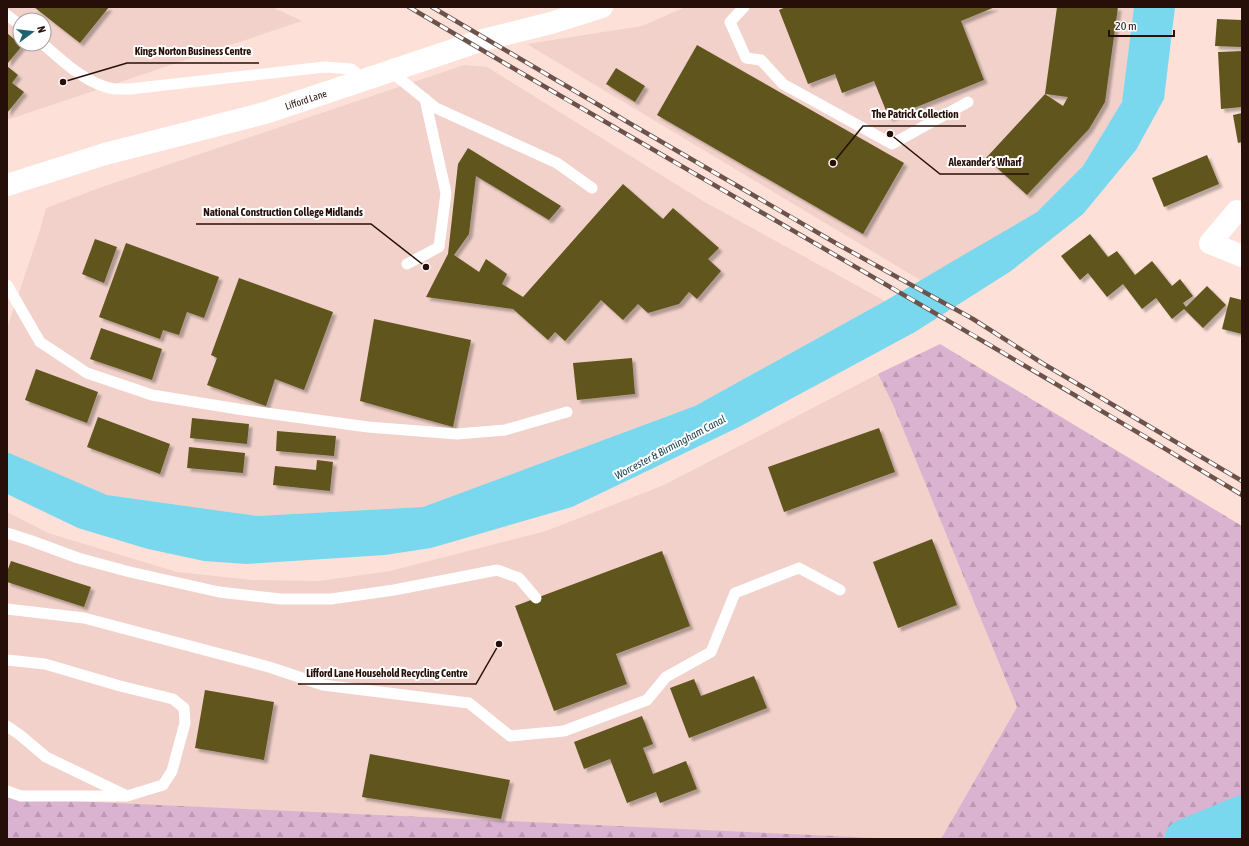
<svg xmlns="http://www.w3.org/2000/svg" width="1249" height="846" font-family="'Asap Condensed',sans-serif">
<defs>
<pattern id="forest-firs" width="22" height="20" patternUnits="userSpaceOnUse"><rect width="22" height="20" fill="#dab3d0"/><path d="M5 1l3.5 6h-7zM16 11l3.5 6h-7z" fill="#bb99b1"/></pattern>
<filter id="shadow"><feDropShadow dx="3.5" dy="3.5" stdDeviation="1" flood-color="#0004"/></filter>
</defs>
<rect width="100%" height="100%" fill="#fde1d9"/>
<!-- built -->
<g fill="#f1d1c9" fill-rule="evenodd">
<path d="M7,7H272L302,21L7,120ZM20,20H44V44H20Z"/>
<polygon points="686,7 1134,7 1122,102 1083,166 1037,212 955,261 920,280 527,44 642,26"/>
<polygon points="464,65 487,67 703,201 885,301 695,406 423,507 257,516 107,495 7,452 7,328 39,233 46,208 102,187"/>
<polygon points="878,374 894,407 1017,707 941,839 894,839 7,799 7,512 48,533 177,572 253,580 319,581 390,571 546,531 664,485"/>
</g>
<!-- forest -->
<g fill="url(#forest-firs)">
<polygon points="940,344 1242,526 1242,839 941,839 1017,707 894,407 878,374"/>
<polygon points="7,798 899,839 7,839"/>
</g>
<!-- water -->
<polygon fill="#79d7ee" points="1134,7 1175,7 1164,99 1136,150 1083,214 1011,271 915,332 739,427 572,507 431,548 385,555 247,564 204,561 148,549 78,528 7,494 7,452 107,495 257,516 423,507 695,406 885,301 1037,212 1083,166 1122,102"/>
<g fill="none" stroke-linecap="round" stroke-linejoin="round">
<!-- river -->
<polyline stroke="#79d7ee" stroke-width="39" points="1184,839 1242,815"/>
</g>
<!-- building -->
<g fill="#61541c" filter="url(#shadow)">
<polygon points="34,7 109,7 80,43"/>
<polygon points="786,7 995,7 961,21 984,80 889,118 874,81 842,93 835,74 808,84 779,10"/>
<polygon points="1057,7 1118,7 1105,102 1089,129 1027,195 986,158 1045,94 1063,106 1068,97 1045,94"/>
<polygon points="1217,19 1242,20 1241,47 1215,46"/>
<polygon points="7,33 22,46 7,64"/>
<polygon points="697,45 904,163 863,234 657,115"/>
<polygon points="1242,51 1242,107 1221,109 1218,52"/>
<polygon points="7,66 18,75 12,83 24,92 7,113"/>
<polygon points="616,68 645,86 635,102 606,84"/>
<polygon points="1242,113 1242,142 1238,143 1233,115"/>
<polygon points="468,148 561,206 549,220 476,176 469,234 454,255 479,272 486,259 507,274 502,284 523,297 623,184 663,219 673,208 719,248 708,259 721,271 697,299 689,292 679,304 648,313 638,304 623,320 601,300 565,341 555,332 548,340 513,309 426,297 448,254 458,164"/>
<polygon points="1207,155 1219,184 1164,207 1152,178"/>
<polygon points="1090,234 1108,257 1117,251 1135,275 1152,261 1172,286 1180,279 1193,296 1183,303 1186,307 1207,286 1226,305 1203,328 1184,309 1172,319 1156,298 1142,309 1123,284 1107,297 1088,273 1080,280 1061,256"/>
<polygon points="95,239 117,247 104,283 82,274"/>
<polygon points="126,243 219,277 204,318 187,312 179,335 163,330 160,339 99,317"/>
<polygon points="239,278 333,312 304,390 275,379 266,406 207,385 217,358 211,355"/>
<polygon points="1230,297 1242,300 1242,334 1222,329"/>
<polygon points="374,319 471,340 453,427 360,401"/>
<polygon points="101,328 162,349 152,380 90,359"/>
<polygon points="632,358 635,394 577,400 573,363"/>
<polygon points="36,369 98,392 87,423 25,400"/>
<polygon points="98,417 170,444 160,474 87,447"/>
<polygon points="192,418 249,424 247,444 190,438"/>
<polygon points="879,428 895,472 784,512 768,467"/>
<polygon points="277,431 336,436 334,456 276,451"/>
<polygon points="189,447 245,453 243,473 187,468"/>
<polygon points="317,460 333,462 330,491 273,485 275,466 316,470"/>
<polygon points="932,539 957,605 898,628 873,562"/>
<polygon points="662,551 690,626 616,654 627,684 554,711 515,606"/>
<polygon points="11,561 91,587 84,607 7,582 7,572"/>
<polygon points="754,676 767,708 689,738 670,688 694,679 701,696"/>
<polygon points="205,690 274,702 264,760 195,748"/>
<polygon points="642,716 653,744 643,748 653,774 686,761 697,789 660,803 656,792 627,803 610,759 584,769 574,742"/>
<polygon points="370,754 510,780 501,819 362,797"/>
</g>
<g fill="none" stroke-linecap="round" stroke-linejoin="round">
<!-- lane -->
<g stroke="#fff" stroke-width="11">
<polyline points="744,7 730,22 746,58 761,60 783,84 892,144 968,102"/>
<polyline points="7,15 20,25"/>
<path d="M43,44C64,62 86,84 114,89C119,89 125,89 130,89L325,67L351,69L355,72L360,81"/>
<polyline points="390,71 436,108 557,163 592,188"/>
<polyline points="407,264 439,247 446,193 425,99"/>
<polyline points="7,285 40,342 87,373 152,395 244,410 368,427 457,434 505,430 567,412"/>
<polyline points="7,533 29,540 78,558 130,572 219,592 280,599 331,599 394,590 497,570 519,578 536,598"/>
<polyline points="7,609 84,618 269,667 323,685 469,703 510,736 564,731 647,700 666,677 711,652 735,593 799,568 840,590"/>
<polyline points="7,660 45,664 120,686 173,699 184,708 185,723 172,771 163,785 127,796 46,757 20,735 7,726"/>
<polyline points="7,791 21,796 125,796"/>
</g>
<!-- street -->
<polyline stroke="#fff" stroke-width="22" points="1237,211 1210,243 1242,256"/>
<!-- secondary -->
<path stroke="#fff" stroke-width="22" id="s1" d="M7,185L105,154L265,113L483,40L551,23L602,7"/>
<!-- rail casing -->
<g stroke="#6b534c" stroke-width="4.5">
<g id="rail">
<path d="M409,7C686,171 967,328 1242,495"/>
<polyline points="432,7 636,127 839,245 973,319 1042,363 1242,481"/>
</g>
</g>
<!-- rail -->
<use href="#rail" stroke="#fff" stroke-width="3" stroke-dasharray="9" stroke-linecap="butt"/>
</g>
<g text-anchor="middle" stroke-width="4" stroke-linejoin="round" paint-order="stroke">
<!-- street labels -->
<g font-size="10" fill="#260f09" stroke="#fff">
<text dy="4" stroke="none"><textPath href="#s1" startOffset="311">Lifford Lane</textPath></text>
</g>
<!-- water labels -->
<g font-size="11" font-style="italic" fill="#1a454f" stroke="#fff">
<text transform="translate(670 447) rotate(-28)" y="4">Worcester &amp; Birmingham Canal</text>
</g>
</g>
<!-- callouts -->
<path fill="none" stroke="#260f09" stroke-width="1.5" d="M63 82L127 63H259M833 163L863 126H966M890 134L940 174H1029M426 267L371 224H196M499 644L476 684H298"/>
<g fill="#260f09" stroke="#fff" stroke-width="1.5">
<circle cx="63" cy="82" r="4"/>
<circle cx="833" cy="163" r="4"/>
<circle cx="890" cy="134" r="4"/>
<circle cx="426" cy="267" r="4"/>
<circle cx="499" cy="644" r="4"/>
</g>
<g font-size="11" text-anchor="middle" font-weight="bold" fill="#260f09" stroke="#fff" stroke-width="4" stroke-linejoin="round" paint-order="stroke">
<text x="193" y="55">Kings Norton Business Centre</text>
<text x="915" y="118">The Patrick Collection</text>
<text x="985" y="166">Alexander's Wharf</text>
<text x="283" y="216">National Construction College Midlands</text>
<text x="387" y="677">Lifford Lane Household Recycling Centre</text>
</g>
<!-- border -->
<rect width="1249" height="846" fill="none" stroke="#260f09" stroke-width="16"/>
<!-- north arrow -->
<g transform="translate(32 32) rotate(75)"><circle r="19" fill="#ffffff" stroke="#a89f9d"/>
<path d="M0-3L7 15L0 10L-7 15Z" fill="#1d6473"/>
<text y="-6" font-size="11" font-weight="bold" text-anchor="middle" fill="#260f09">N</text>
</g>
<!-- scale -->
<path d="M1109 30v6h65v-6" fill="none" stroke="#260f09" stroke-width="2"/>
<text x="1115" y="30" font-size="12" fill="#260f09" stroke="#ffffff" stroke-width="3" paint-order="stroke">20 m</text>
</svg>
